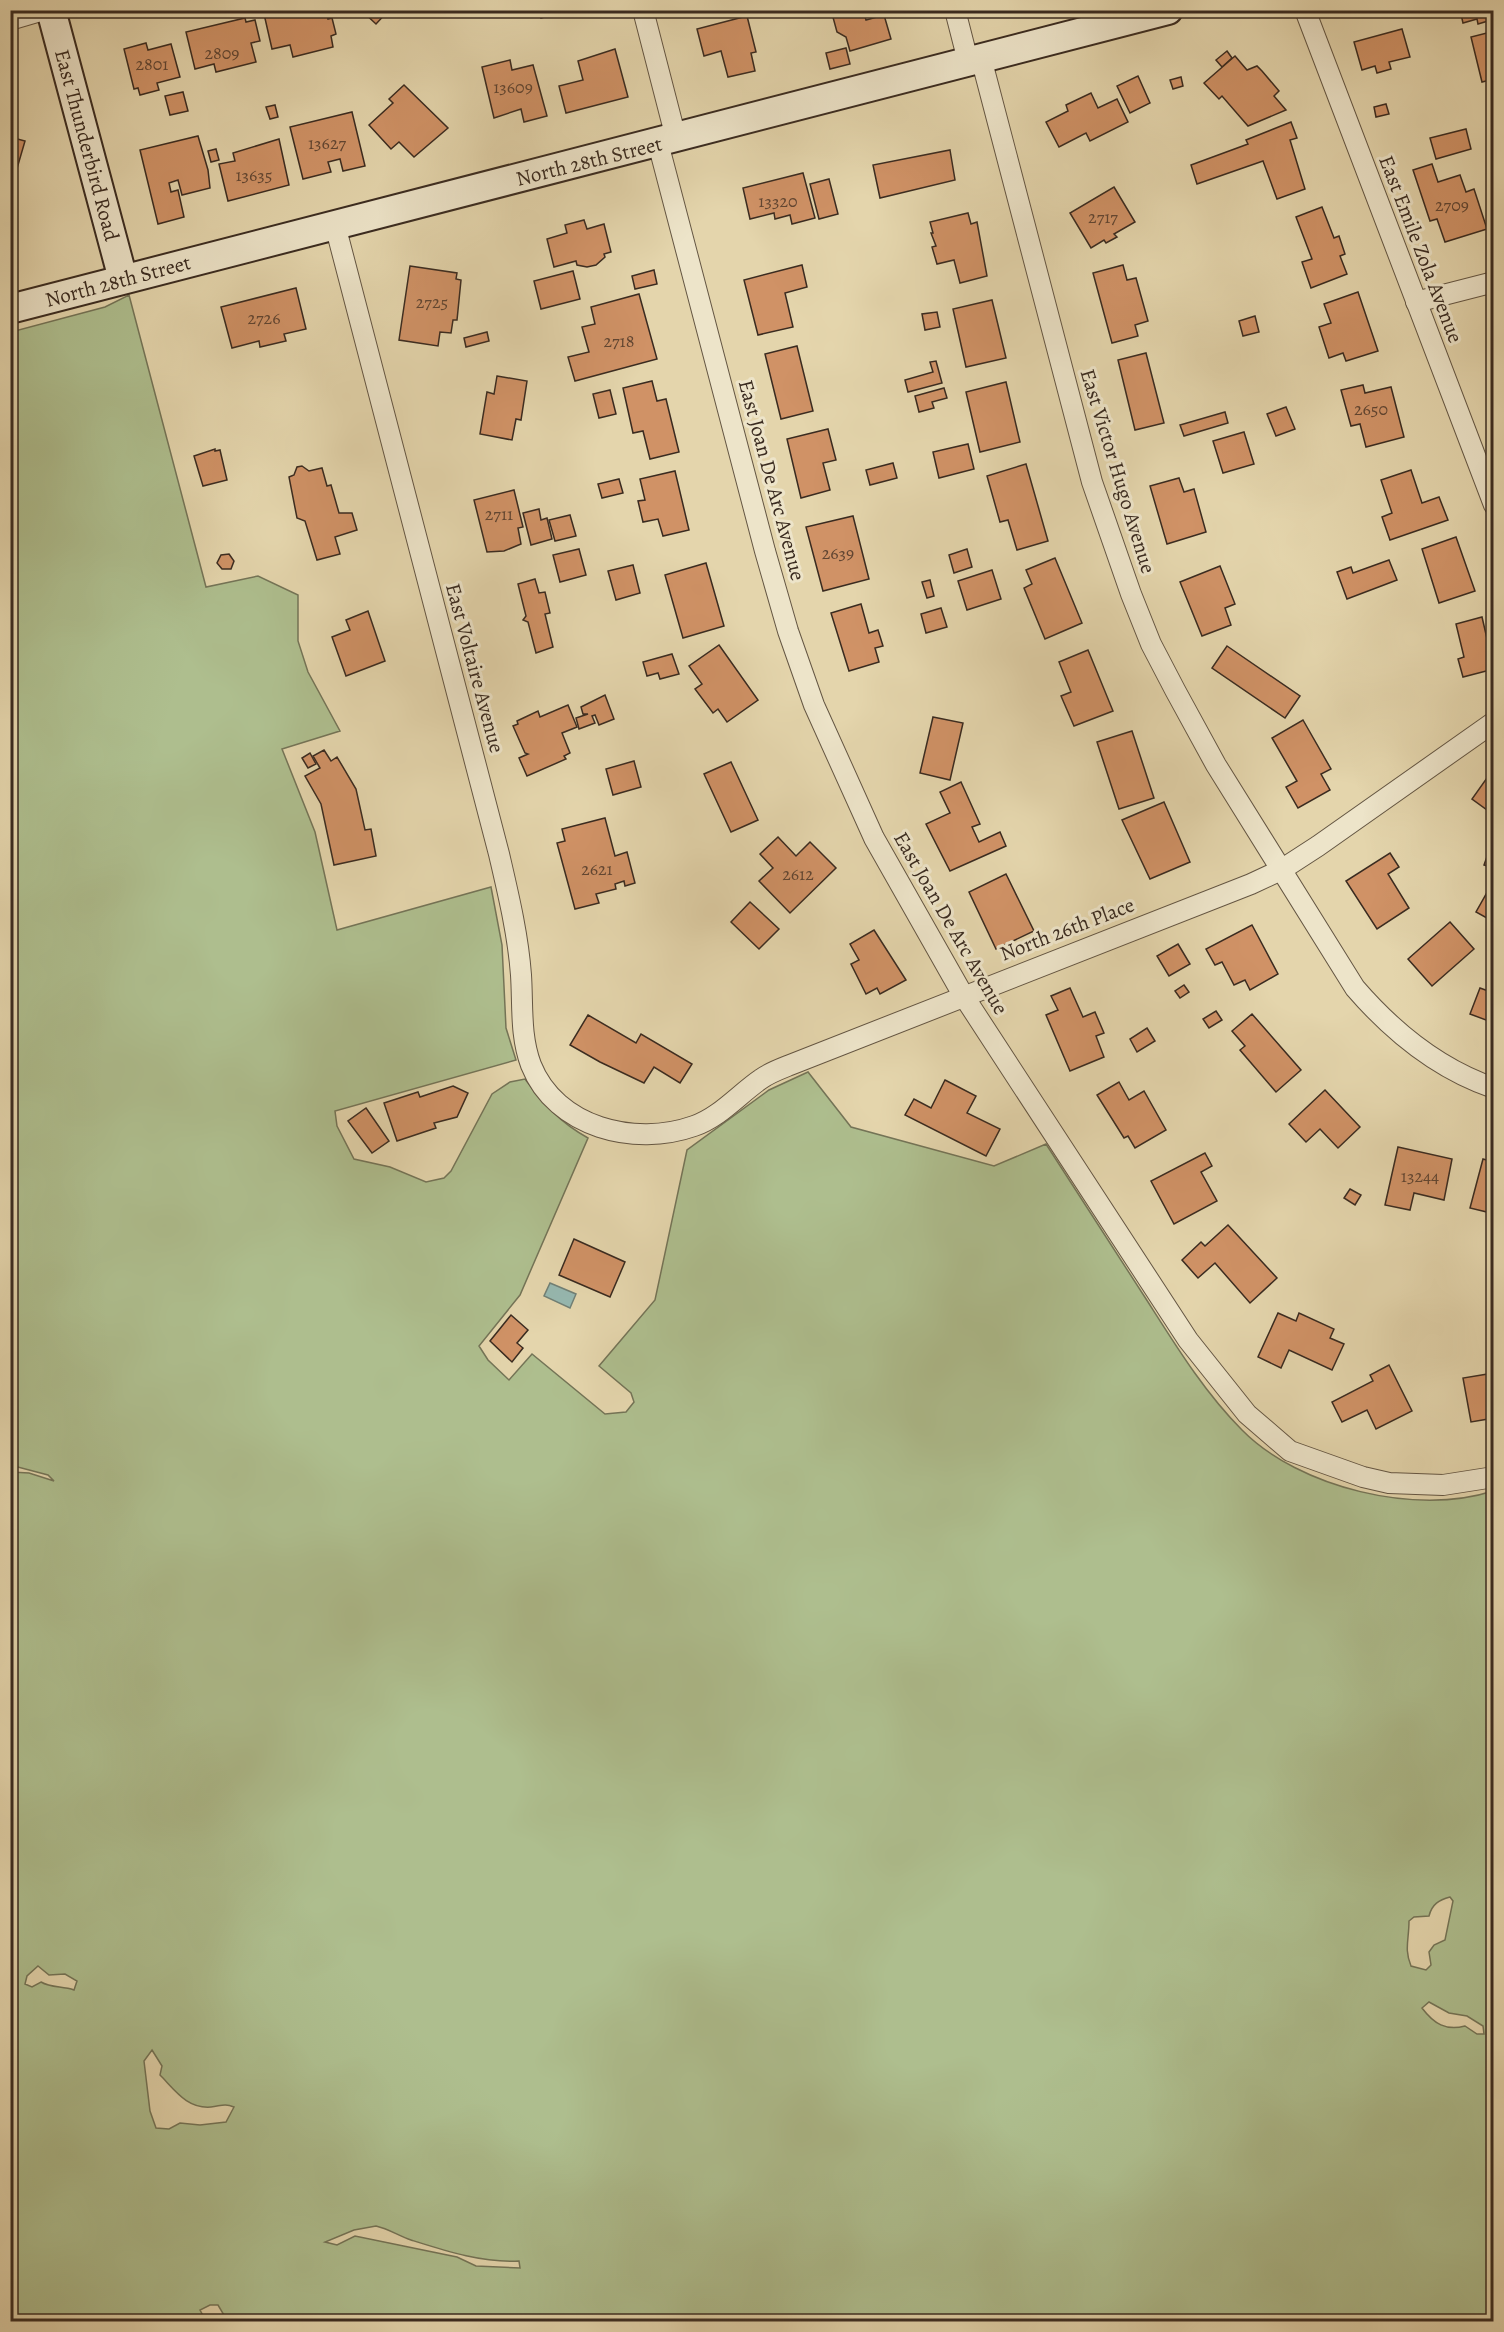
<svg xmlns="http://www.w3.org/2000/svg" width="1504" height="2332" font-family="Alegreya,serif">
<rect width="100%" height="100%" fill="#e4d5ac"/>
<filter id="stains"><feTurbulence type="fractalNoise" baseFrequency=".00333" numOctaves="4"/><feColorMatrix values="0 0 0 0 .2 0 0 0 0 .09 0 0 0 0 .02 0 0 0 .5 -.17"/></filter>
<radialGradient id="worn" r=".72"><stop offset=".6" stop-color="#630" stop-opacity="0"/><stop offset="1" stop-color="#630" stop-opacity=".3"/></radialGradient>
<!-- green -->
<path fill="#aebe8e" stroke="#747457" stroke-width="1.5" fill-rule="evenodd" d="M129,295L206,587L258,576L298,595V641L308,672L340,731L282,749L315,832L337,930L491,887L502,945L506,1028L516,1060L335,1111L337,1126L354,1159L390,1167L426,1182L444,1178L451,1171L492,1094L510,1082L525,1079C544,1105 561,1123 588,1138L520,1295L479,1346L488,1360L509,1380L532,1354L605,1414L626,1412L634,1402L631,1393L599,1366L655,1300L687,1150L769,1090L808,1072L851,1127L994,1166L1046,1144C1080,1197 1114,1249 1148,1302C1176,1346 1205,1393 1242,1430C1299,1488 1417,1516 1493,1491V2321L228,2322L218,2305H210L200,2310L206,2321H11V1472L29,1473L54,1481L48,1475L10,1465L11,332L105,307ZM1450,1897L1453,1901L1445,1940L1434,1945L1429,1952L1431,1965L1426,1970L1411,1966C1404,1949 1409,1940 1409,1921L1414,1917L1429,1916C1432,1904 1439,1900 1450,1897ZM38,1966L49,1975L65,1974L77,1981L74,1990C62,1986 51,1988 41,1982L32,1987L25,1984L27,1976ZM1429,2002L1449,2013L1467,2016L1483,2026L1484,2034H1477L1465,2026C1446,2031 1434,2024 1422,2008ZM152,2050L162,2066L160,2075C175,2090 187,2109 211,2107C221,2106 224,2103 234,2107L226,2122L200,2125L180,2123L169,2129L156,2128L150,2111L144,2061ZM376,2226C389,2229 399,2236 411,2240C446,2251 483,2263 519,2261L520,2268L476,2266L457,2257L355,2236L337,2245L325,2242L354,2230Z"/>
<!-- water -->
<polygon fill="#96b8b0" stroke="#718076" stroke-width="1.5" points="550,1283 576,1294 570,1308 544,1296"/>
<!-- building -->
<g fill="#d09266" stroke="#3a2b20" stroke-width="1.5">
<polygon points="278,10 326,10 328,19 332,18 336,34 331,36 333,47 293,57 290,45 272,49 264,14"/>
<polygon points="361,10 389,10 376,24"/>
<polygon points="539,10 568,10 541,18"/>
<polygon points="831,10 863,10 866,20 884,15 891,39 850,51 846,37 837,32"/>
<polygon points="1460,10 1494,11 1494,79 1482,82 1471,37 1491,32 1488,21 1478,24 1477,19 1463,23"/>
<polygon points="747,16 756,52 751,53 755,71 728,77 721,51 704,56 697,29"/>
<polygon points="245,18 246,22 255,20 260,41 251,43 256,62 216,72 214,64 195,69 186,32"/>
<polygon points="1402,29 1410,57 1389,62 1391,69 1377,73 1375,66 1362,70 1354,42"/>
<polygon points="146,43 148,50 171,44 180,77 157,83 159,90 140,95 138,88 134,89 124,49"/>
<polygon points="846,48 850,64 830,69 826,53"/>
<polygon points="615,49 628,97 566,113 559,86 583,80 578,61"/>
<polygon points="1227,51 1232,58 1222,67 1216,60"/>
<polygon points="1235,56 1247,70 1257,66 1262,71 1279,91 1274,96 1286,110 1248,126 1222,96 1219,99 1204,83"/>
<polygon points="510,60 512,70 533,65 547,116 524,122 521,109 494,118 482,67"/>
<polygon points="1138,76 1150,103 1130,113 1117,86"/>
<polygon points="1181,77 1183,86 1173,89 1170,80"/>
<polygon points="404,85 448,128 414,157 399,142 391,149 369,125 393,103 389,99"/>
<polygon points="183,92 188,111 170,115 165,96"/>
<polygon points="1091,93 1098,108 1117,99 1128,122 1090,141 1086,133 1059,147 1046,122 1068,111 1066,105"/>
<polygon points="1386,104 1389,114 1376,117 1374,107"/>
<polygon points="275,105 278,117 270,119 266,107"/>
<polygon points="352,112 365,166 343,171 340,159 328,162 331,172 303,179 290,127"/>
<polygon points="1291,122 1297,138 1290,140 1305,189 1277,199 1263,161 1197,184 1191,165 1248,144 1246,140"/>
<polygon points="1466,129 1471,149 1436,159 1430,138"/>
<polygon points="198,136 208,170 210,188 182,195 178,180 169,183 171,192 178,190 184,217 158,224 140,150"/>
<polygon points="10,137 25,141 11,189 10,189"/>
<polygon points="279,139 289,185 228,201 219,164 235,161 233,153"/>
<polygon points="216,149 219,160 211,162 208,151"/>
<polygon points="950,150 955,180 880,198 873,165"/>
<polygon points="1432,164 1438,182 1460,175 1466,192 1474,189 1487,229 1445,242 1437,219 1430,221 1413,170"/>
<polygon points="803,173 815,218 792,224 790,215 775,219 774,213 750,219 743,188"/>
<polygon points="829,179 838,214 819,219 810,184"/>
<polygon points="1114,187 1135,222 1114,234 1117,237 1106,243 1104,240 1091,248 1070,213"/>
<polygon points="1322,207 1334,238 1339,236 1345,254 1340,256 1347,274 1311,288 1302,262 1312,259 1296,217"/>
<polygon points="968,213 971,224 977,222 987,276 960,283 954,260 937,264 932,247 936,246 931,233 933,233 930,222"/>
<polygon points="584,220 587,229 604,224 611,252 604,254 605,257 596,265 587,267 577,265 576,261 554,267 547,239 567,233 565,225"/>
<polygon points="802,265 807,287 785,293 793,327 758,335 744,280"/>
<polygon points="1123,265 1127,280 1136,278 1148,321 1135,325 1138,336 1112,343 1093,273"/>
<polygon points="410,266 457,273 456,279 461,280 457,320 453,320 451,333 440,332 438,346 399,340"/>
<polygon points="654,270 657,284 635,289 632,276"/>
<polygon points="573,271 580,299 541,309 534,281"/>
<polygon points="296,288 306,329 284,334 286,341 260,347 259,341 232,348 221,307"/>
<polygon points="1358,292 1378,351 1346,361 1343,353 1329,358 1319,327 1331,323 1324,304"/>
<polygon points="639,294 657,359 575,381 568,357 589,352 582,327 595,324 591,307"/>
<polygon points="992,300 1006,358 966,367 953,309"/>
<polygon points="937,312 940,327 925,330 922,314"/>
<polygon points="1255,316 1259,332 1243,336 1239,321"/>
<polygon points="487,332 489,341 466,347 464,338"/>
<polygon points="797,346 813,411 781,419 765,354"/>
<polygon points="1146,353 1164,423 1135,430 1118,360"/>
<polygon points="936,361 942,383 908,392 905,380 933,372 930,362"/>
<polygon points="497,376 527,381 521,420 516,419 512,440 480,434 487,392 494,394"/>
<polygon points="652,381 657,401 666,399 679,452 650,459 643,431 633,433 623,388"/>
<polygon points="1006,382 1020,442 980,452 966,392"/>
<polygon points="1363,385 1365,393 1391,387 1404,437 1366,447 1360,424 1351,426 1341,390"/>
<polygon points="944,388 947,398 932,402 934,408 919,412 915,396"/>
<polygon points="610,390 616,414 599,418 593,394"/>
<polygon points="1286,407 1295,429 1276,436 1267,414"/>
<polygon points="1225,412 1228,423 1184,436 1180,425"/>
<polygon points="828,429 836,460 823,463 830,490 801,498 787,439"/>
<polygon points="1244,432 1254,464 1223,473 1213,441"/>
<polygon points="968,444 974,469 939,478 933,452"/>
<polygon points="215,449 215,451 220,450 227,480 203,486 194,456"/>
<polygon points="893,463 897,478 870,485 866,470"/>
<polygon points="1026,464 1048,541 1017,550 1008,520 1000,522 987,476"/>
<polygon points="302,466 309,471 322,468 327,486 331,485 339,513 352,513 357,530 335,537 340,554 317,560 305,521 297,518 289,477 294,475 297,467"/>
<polygon points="1411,470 1422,503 1439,497 1448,520 1390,540 1382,517 1392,513 1381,480"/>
<polygon points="675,471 689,530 663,536 658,519 643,522 638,501 645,500 640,479"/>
<polygon points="1179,478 1184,492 1194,489 1206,532 1167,544 1150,486"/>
<polygon points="619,479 623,493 602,498 598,484"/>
<polygon points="514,490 523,527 518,528 521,544 504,551 487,552 474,500"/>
<polygon points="539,509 541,520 547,518 552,539 531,545 523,513"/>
<polygon points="570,515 576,536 555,541 549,520"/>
<polygon points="853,516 869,579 823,591 806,527"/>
<polygon points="1456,537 1475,591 1439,603 1422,549"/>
<polygon points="579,549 586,575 560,582 553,555"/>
<polygon points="967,549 972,567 954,573 949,555"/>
<polygon points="229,554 234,561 231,569 222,569 217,563 221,555"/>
<polygon points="1055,558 1082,623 1045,639 1024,588 1032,584 1026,570"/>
<polygon points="1389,560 1397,580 1347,599 1337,572 1351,567 1353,573"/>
<polygon points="706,563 724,626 683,638 665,575"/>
<polygon points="633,565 640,593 616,600 608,571"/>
<polygon points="1220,566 1235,604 1225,608 1231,625 1202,636 1180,582"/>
<polygon points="992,570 1001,599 967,610 958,581"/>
<polygon points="535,579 539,593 545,592 550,613 545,614 553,647 536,653 528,622 523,620 526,616 518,584"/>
<polygon points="930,580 934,596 927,598 922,582"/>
<polygon points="861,604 869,633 878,630 883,646 875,648 879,662 849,671 831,613"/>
<polygon points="941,608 947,627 926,633 921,614"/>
<polygon points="368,611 385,661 346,676 332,637 350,630 346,620"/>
<polygon points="1482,617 1494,669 1463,677 1458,659 1464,657 1456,624"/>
<polygon points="719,645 758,700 727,722 718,709 713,713 695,689 702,684 689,666"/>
<polygon points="1227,646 1300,696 1285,718 1212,668"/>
<polygon points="1088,650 1113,711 1074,726 1061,696 1071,692 1059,662"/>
<polygon points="672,654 679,674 660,679 658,673 647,676 643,662"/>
<polygon points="605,695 614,719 599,725 595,715 592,716 595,723 579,729 576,718 588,714 583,714 581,707"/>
<polygon points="568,705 577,727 562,733 570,753 564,756 566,759 527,776 519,758 528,754 525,753 513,726 518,724 517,721 538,711 540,717"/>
<polygon points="933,717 963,723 950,780 920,773"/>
<polygon points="1303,720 1331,769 1321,774 1330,790 1298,808 1286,787 1297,781 1272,738"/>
<polygon points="1132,731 1154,798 1119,809 1097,742"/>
<polygon points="324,750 331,761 337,757 356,789 365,830 371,829 376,856 334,865 321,804 305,776 320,768 313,756"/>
<polygon points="310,753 316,764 308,768 302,758"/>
<polygon points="634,761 641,787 613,795 606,769"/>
<polygon points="731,762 758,820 731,832 704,774"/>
<polygon points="1494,768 1494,815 1472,799"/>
<polygon points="961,782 980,824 972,827 979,842 1000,832 1006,846 950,871 926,824 950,813 940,792"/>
<polygon points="1164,802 1190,862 1150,879 1122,820"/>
<polygon points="605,818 615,856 627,852 635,883 625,886 624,881 615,884 616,889 596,894 599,903 575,909 557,843 565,841 562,829"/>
<polygon points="778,837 796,856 810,842 836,868 790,913 759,881 773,868 760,854"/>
<polygon points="1494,837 1494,868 1484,865"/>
<polygon points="1390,853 1399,867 1388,874 1409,908 1377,929 1346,881"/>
<polygon points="1006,874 1034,931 996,949 969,892"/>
<polygon points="1489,889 1494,891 1494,922 1476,912"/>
<polygon points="750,902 779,929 759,949 731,922"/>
<polygon points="1450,922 1474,949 1432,986 1408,959"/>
<polygon points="1252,925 1278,974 1250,990 1245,980 1234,985 1222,962 1215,965 1206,949"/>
<polygon points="874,930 906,980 880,994 877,988 866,994 851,964 859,960 850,944"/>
<polygon points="1178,944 1190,964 1169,976 1157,956"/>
<polygon points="1184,985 1189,992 1180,998 1175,991"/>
<polygon points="1494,985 1494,1023 1470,1014 1480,988 1491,992"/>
<polygon points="1070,988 1083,1017 1095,1012 1104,1033 1096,1036 1104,1057 1070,1071 1046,1015 1058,1010 1051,996"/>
<polygon points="1216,1011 1222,1020 1209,1028 1203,1019"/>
<polygon points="1252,1014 1301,1070 1276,1092 1240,1050 1245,1046 1232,1031"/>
<polygon points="588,1015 636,1043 641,1034 692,1064 680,1083 654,1067 644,1083 600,1062 570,1045"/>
<polygon points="1147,1028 1155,1041 1137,1052 1130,1039"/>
<polygon points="945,1080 976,1096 967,1113 1000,1129 986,1156 905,1115 914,1099 931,1108"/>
<polygon points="1119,1082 1129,1100 1144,1091 1166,1130 1135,1148 1128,1136 1124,1138 1097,1095"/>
<polygon points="453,1086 468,1093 457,1117 434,1123 436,1128 397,1141 384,1103 418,1092 420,1097"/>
<polygon points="1325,1090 1360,1127 1338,1148 1320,1129 1306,1142 1289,1124"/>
<polygon points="366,1108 389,1141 372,1153 348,1121"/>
<polygon points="1398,1147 1452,1159 1444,1200 1414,1193 1410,1210 1385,1205"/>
<polygon points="1205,1153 1212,1166 1201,1172 1217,1201 1174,1224 1151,1181"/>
<polygon points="1483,1159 1494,1162 1494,1201 1491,1213 1470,1208"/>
<polygon points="1350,1189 1361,1195 1355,1205 1344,1198"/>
<polygon points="1228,1225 1277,1278 1250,1303 1215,1263 1198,1278 1182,1260 1201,1242 1205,1246"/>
<polygon points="574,1239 625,1262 610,1297 559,1275"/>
<polygon points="1278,1313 1296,1321 1299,1313 1334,1329 1330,1338 1344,1344 1332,1370 1289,1350 1281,1368 1258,1357"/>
<polygon points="511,1315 528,1330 517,1343 523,1348 512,1362 490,1341"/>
<polygon points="1389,1365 1412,1411 1376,1429 1367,1410 1342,1422 1332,1402 1373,1381 1370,1375"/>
<polygon points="1494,1373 1494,1418 1471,1422 1463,1378"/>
</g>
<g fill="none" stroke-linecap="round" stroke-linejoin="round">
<!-- street casing -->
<g stroke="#645643" stroke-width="22">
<g id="street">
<polyline points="643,10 676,138"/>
<polyline points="955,10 968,61"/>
<polyline points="1305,10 1494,505"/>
<polyline points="10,20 44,10"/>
<path d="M981,58L1092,482L1131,594L1151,644L1175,690L1216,765L1355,988C1393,1032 1438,1069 1494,1088"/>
<polyline points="658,143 765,551 788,631 814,705 874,838 963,995 1188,1340 1247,1414 1290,1451 1363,1477 1389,1483 1443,1485 1494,1477"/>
<path d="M335,225L499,854C508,893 518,934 521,975C523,1005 520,1036 531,1065C556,1128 635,1147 694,1126C720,1117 739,1094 761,1079C769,1073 780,1069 790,1065L1251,884L1281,870L1318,846L1494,722"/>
<polyline points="1416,302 1494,282"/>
</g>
</g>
<!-- secondary casing -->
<g stroke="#3a2b20" stroke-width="32">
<g id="secondary">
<polyline points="51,10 123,279"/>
<polyline points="10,309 1168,10"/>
</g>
</g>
<!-- street -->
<use href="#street" stroke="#ede4c9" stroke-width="20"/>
<!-- secondary -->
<use href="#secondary" stroke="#ede4c9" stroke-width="28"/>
</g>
<g text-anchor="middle" stroke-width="6" stroke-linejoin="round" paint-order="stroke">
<!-- number labels -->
<g font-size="18" fill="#604532">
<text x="222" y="59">2809</text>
<text x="152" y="70">2801</text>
<text x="513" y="93">13609</text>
<text x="327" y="149">13627</text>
<text x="254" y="181">13635</text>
<text x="778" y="207">13320</text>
<text x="1452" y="211">2709</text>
<text x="1103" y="223">2717</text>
<text x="432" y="308">2725</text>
<text x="264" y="324">2726</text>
<text x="619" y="347">2718</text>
<text x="1371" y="415">2650</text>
<text x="499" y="520">2711</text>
<text x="838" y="559">2639</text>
<text x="597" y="875">2621</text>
<text x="798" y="880">2612</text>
<text x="1420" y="1182">13244</text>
</g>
<!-- street labels -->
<g font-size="21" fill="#3a2b20" stroke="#ede4c9">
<text transform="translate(87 145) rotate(75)" y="7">East Thunderbird Road</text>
<text transform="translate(589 161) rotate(-14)" y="7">North 28th Street</text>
<text transform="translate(1421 249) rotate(69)" y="7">East Emile Zola Avenue</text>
<text transform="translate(118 281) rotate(-15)" y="7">North 28th Street</text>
<text transform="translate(1118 471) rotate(73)" y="7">East Victor Hugo Avenue</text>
<text transform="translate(772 480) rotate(75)" y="7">East Joan De Arc Avenue</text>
<text transform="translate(475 668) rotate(75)" y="7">East Voltaire Avenue</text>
<text transform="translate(951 923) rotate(60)" y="7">East Joan De Arc Avenue</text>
<text transform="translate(1067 929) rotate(-21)" y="7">North 26th Place</text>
</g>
</g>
<!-- margin -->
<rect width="1504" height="2332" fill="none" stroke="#e4d5ac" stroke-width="36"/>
<rect x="12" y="12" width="1480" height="2308" fill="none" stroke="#3a2b20" stroke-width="3"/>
<rect x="18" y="18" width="1468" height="2296" fill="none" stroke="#3a2b20" stroke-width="1.5"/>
<rect width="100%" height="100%" filter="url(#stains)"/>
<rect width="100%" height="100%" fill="url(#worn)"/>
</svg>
